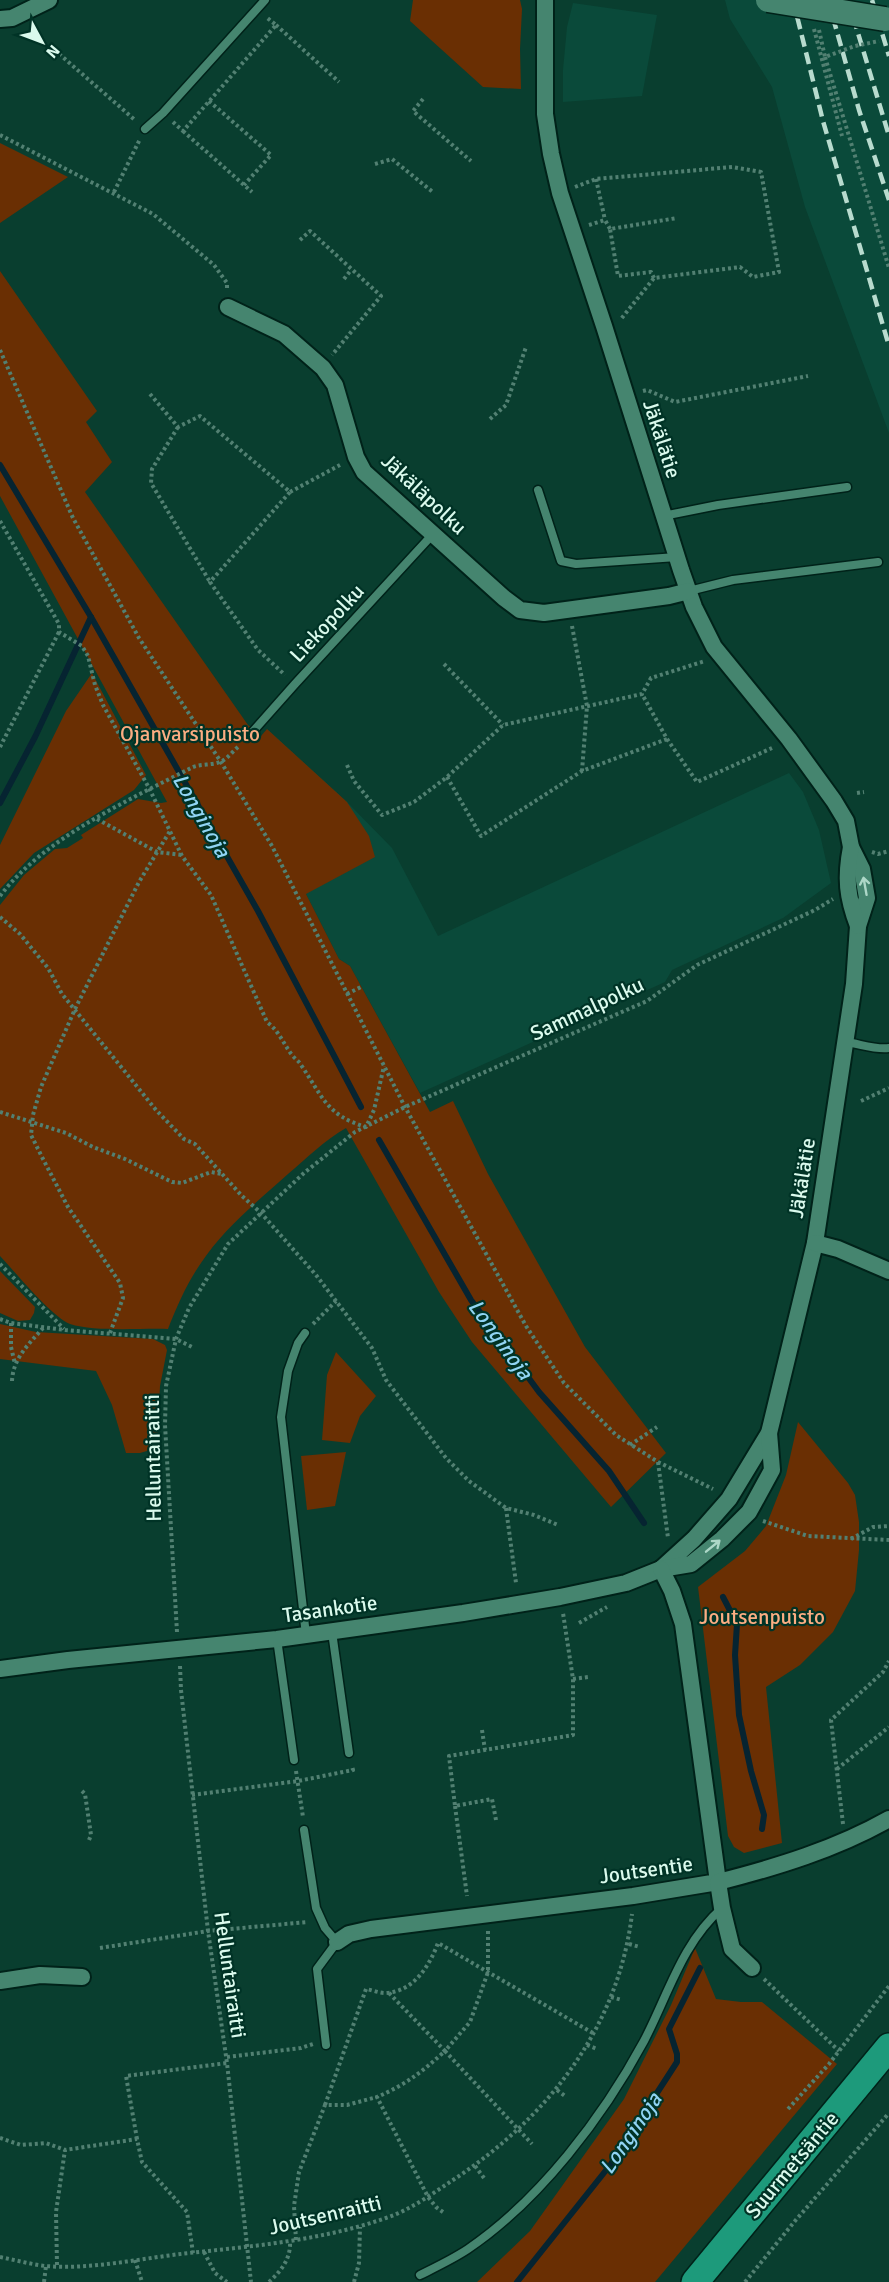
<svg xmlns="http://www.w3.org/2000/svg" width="889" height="2282" font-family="Signika,sans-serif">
<rect width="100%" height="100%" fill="#093e2f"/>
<!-- built -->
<g fill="#0a4a3a">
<polygon points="725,0 889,0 889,433 805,207 772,87 730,19"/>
<polygon points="573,3 657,15 642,96 563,102 563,70 567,27"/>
<polygon points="267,729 347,802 392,848 438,936 789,773 803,792 819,830 831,883 783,918 672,970 665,982 420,1093 350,966 339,959 306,894"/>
</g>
<!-- green -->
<g fill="#6a2f03">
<polygon points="413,0 520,0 522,9 520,49 521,89 483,87 410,21"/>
<polygon points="0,143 68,177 0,223"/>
<path d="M0,271L97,411L86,422L112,462L85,492L248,725L261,736L267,729L347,802L369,836L375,857L306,894L339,959L350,966L430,1112L453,1101L488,1174L585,1347L666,1453L611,1507L472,1342L439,1292L346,1128C325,1140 307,1158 288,1174C258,1201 224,1228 201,1263C187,1283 177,1306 168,1329C141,1328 94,1332 70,1324C52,1317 15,1272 0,1256V905L24,875L55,849L67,848L83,838L81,835L138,799L161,803L167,802L0,496Z"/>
<polygon points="92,673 146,775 134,790 34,853 0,889 0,845 66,711"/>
<polygon points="0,1271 35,1307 34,1313 30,1320 18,1321 0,1313"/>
<polygon points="0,1324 36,1332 153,1339 165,1345 167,1350 160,1386 157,1448 140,1453 126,1453 112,1405 96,1371 0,1359"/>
<polygon points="336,1352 376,1396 360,1416 350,1443 322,1440 327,1375"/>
<polygon points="798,1422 848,1483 855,1495 859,1522 859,1550 855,1591 833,1632 800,1665 766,1687 782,1843 744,1853 734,1847 728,1836 698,1587 745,1551 766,1526 786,1475"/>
<polygon points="346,1452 335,1506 307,1510 301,1456"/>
<polygon points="695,1948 716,1999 741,2002 762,2002 837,2064 655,2282 477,2282 530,2231 624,2099 671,2005"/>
</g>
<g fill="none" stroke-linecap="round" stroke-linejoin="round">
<!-- stream -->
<g stroke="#062431" stroke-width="6">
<polyline points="0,465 91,617 258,911 361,1107"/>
<polyline points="0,803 35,737 91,617"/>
<polyline points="379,1140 471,1300 539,1392 609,1471 644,1523"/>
<polyline points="723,1597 737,1624 735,1655 739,1715 751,1771 764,1815 762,1829"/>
<polyline points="517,2282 611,2164 677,2062 677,2054 669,2029 700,1968"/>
</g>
<!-- lane casing -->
<g stroke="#002219" stroke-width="11">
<g id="lane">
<polyline points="145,129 163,113 265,0"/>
<polyline points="538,490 561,561 576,564 677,557"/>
<polyline points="663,516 718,505 847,487"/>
<polyline points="689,591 733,580 878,562"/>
<polyline points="248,737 295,684 433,534"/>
<path d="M846,1042C860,1044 876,1050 889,1048"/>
<polyline points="305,1333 298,1343 288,1371 281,1417 306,1635"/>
<polyline points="332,1632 349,1753"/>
<polyline points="277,1639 294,1760"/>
<polyline points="304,1830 316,1908 325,1928 337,1942 317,1969 326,2045"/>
<path d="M420,2275C436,2267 453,2259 468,2249C540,2200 603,2117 644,2041C668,1995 682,1943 722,1908"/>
</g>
</g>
<!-- street casing -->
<g stroke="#002219" stroke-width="20">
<g id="street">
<polyline points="545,0 545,114 551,154 560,193 604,326 681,570 694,607 714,647 789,739 834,801 846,821 851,847 862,869 867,898 858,926 854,984 815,1243 769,1433 729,1499 694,1539 661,1569"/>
<polyline points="0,19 12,18 49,0"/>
<polyline points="228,307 284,334 323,368 335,385 356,457 364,472 504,598 520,610 544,613 669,596 689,591"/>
<path d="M851,847C845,878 847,897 858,926"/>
<polyline points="815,1243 838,1249 889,1271"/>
<polyline points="0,1669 68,1660 277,1639 463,1613 560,1597 626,1583 661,1569 691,1564 722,1539 749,1512 772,1470 769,1433"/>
<polyline points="337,1942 349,1934 371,1929 633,1896 718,1882 683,1624 672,1591 661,1569"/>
<path d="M752,1968L732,1949L722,1908L718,1882C777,1867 836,1849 889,1819"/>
<polyline points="0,1981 40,1975 82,1977"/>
</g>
</g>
<!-- primary casing -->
<g stroke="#002219" stroke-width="30">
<polyline id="primary" points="695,2282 889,2047"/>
</g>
<!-- path -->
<g stroke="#528072" stroke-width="4" stroke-dasharray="3 3" stroke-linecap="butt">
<polyline points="276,25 339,82"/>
<polyline points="814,29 842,136"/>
<polyline points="50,46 135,120"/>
<polyline points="825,57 889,268"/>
<polyline points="423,99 413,111 471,161"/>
<polyline points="209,101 271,155 244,185"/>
<polyline points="173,122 183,131 276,25 266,17"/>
<polyline points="183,131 252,192"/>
<polyline points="0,135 153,214 214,265 227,283 227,291"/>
<polyline points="375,164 392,159 434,193"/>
<polyline points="596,179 605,220"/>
<polyline points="575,187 596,179 732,167 761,172 779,272 753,277 740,267 654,278 621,319"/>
<polyline points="114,192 140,139"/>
<polyline points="589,225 605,220 610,229"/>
<polyline points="300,240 310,231 381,296 332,355"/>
<polyline points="654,278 651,272 618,276 610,229 677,218"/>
<polyline points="344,279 351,270"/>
<polyline points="0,350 73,518 139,638 221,762 272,846 405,1107 526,1326 564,1383 616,1435 658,1462 713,1489"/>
<polyline points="643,391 647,390 675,402 808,376"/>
<polyline points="150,394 178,427 200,416 290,492 210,582 258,650 285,675"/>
<polyline points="490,419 506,405 526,347"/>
<polyline points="178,427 152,469 151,483 210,582"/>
<polyline points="290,492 340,465"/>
<path d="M0,521L59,624V632L82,646L88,656L95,685L103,705L149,788L182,856L211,895L267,1022C279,1031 283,1043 292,1055C295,1059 299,1061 301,1065C323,1097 326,1115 366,1127L374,1110L384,1066"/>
<polyline points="572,626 587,706 582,771"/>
<polyline points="444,664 503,725"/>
<polyline points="667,739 697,782 772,748"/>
<polyline points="0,747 59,632"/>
<polyline points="347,765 354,781 382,815 414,802 447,777 503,725 642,694 651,678 705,661"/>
<polyline points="447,777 481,836 582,771 667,739 642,694"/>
<polyline points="857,793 864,792"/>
<polyline points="97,819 157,852 182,855"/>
<polyline points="872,852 878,854 889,851"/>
<path d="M0,896C44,838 127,801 191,768C200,763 213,766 222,761C228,758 234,750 239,746"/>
<polyline points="0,917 20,934 48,968 62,994 156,1110 184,1139 195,1144 242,1196 261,1213 316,1275 372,1348 386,1380 446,1458 469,1481 506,1508 534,1515 558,1525"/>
<polyline points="347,994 361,987"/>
<polyline points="861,1101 889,1088"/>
<polyline points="0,1112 66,1133 93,1147 125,1159 172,1182 182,1183 211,1172 222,1174"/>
<polyline points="0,1264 64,1329"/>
<polyline points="0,1319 11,1323 65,1330 176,1339 194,1348"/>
<polyline points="11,1323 11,1347 15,1364"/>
<polyline points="313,1324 336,1301"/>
<polyline points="110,1333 123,1298 120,1283 68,1207 42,1157 31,1135 33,1115 41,1087 75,1009 139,882 170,831"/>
<path d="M12,1381C13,1358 29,1344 43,1328"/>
<polyline points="630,1445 657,1427"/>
<polyline points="658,1462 668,1538"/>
<polyline points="506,1508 516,1583"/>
<polyline points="763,1521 808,1536 889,1540"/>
<polyline points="851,1539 873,1527 889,1526"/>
<polyline points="579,1623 607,1607"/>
<polyline points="177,1632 165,1425 166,1386 176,1339 189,1308 228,1244 304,1173 355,1132 405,1107 647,1001 697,965 815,910 833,899"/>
<polyline points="180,1666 181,1690 208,1931 227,2063 251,2282"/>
<polyline points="573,1679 588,1677"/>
<polyline points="482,1730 485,1750"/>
<polyline points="837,1769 889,1727"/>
<polyline points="296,1771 303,1817"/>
<polyline points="82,1791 85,1794 91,1835 89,1840"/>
<polyline points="192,1795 298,1781 353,1770 352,1766"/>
<polyline points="455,1806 467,1896"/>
<polyline points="496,1820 492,1799 455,1806 449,1756 573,1735 573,1679 563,1613"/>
<polyline points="843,1824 831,1720 883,1672 889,1661"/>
<polyline points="629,1944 640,1947"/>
<polyline points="100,1948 208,1931 308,1922"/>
<polyline points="764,1979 839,2051"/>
<polyline points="389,1993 445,2051 470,2022 488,1972 488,1930"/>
<polyline points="611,1997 622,2000"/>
<polyline points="587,2045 597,2049"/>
<polyline points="227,2057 301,2048 313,2044"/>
<polyline points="557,2090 565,2096"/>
<path d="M325,2105L366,1989C372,1990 379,1993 385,1993C413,1992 429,1967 438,1943L593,2033"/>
<polyline points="788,2109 829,2064 889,1986"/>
<polyline points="0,2138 21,2145 46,2143 65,2150 137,2139 142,2162 187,2212 193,2253"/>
<polyline points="137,2139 126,2076 227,2063"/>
<polyline points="475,2166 484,2178"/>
<path d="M443,2212L436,2207L428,2197L377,2097C405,2085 422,2072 445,2051L532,2144"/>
<polyline points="296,2240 294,2206 299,2172 325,2105 347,2105 377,2097"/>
<polyline points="204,2252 215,2273 227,2282"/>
<path d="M0,2257C15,2260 30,2264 45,2266C92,2270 142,2258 189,2253C255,2246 323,2240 386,2218C410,2210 432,2194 453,2180C547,2118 618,2029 632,1914"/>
<polyline points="135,2260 142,2282"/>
<polyline points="57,2265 56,2212 65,2150"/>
<polyline points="44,2282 46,2266"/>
<path d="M269,2282C281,2271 291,2259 290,2241"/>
<polyline points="354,2282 359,2263 360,2227"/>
<polyline points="745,2282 795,2221 889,2113"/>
</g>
<!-- lane -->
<use href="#lane" stroke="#45856f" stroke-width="8"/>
<!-- street -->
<use href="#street" stroke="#45856f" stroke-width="16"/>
<!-- primary -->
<use href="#primary" stroke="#1d9a7b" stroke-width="27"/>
<!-- rail -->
<g stroke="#b8dbce" stroke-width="4.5" stroke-dasharray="12 6" stroke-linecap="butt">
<polyline points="793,0 823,121 889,346"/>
<polyline points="828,0 859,110 889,200"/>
<polyline points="848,0 889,136"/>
<polyline points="872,0 889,56"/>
</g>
<!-- secondary-bridge casing -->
<g stroke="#002219" stroke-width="27" stroke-linecap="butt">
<polyline id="secondary-bridge" points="768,0 885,19"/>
</g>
<!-- path-bridge -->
<polyline stroke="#528072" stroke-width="4" stroke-dasharray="3 3" stroke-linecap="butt" points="819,30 825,57 855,46 879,41"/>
<!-- secondary-bridge -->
<use href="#secondary-bridge" stroke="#45856f" stroke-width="24"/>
</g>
<!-- one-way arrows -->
<defs><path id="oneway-shaft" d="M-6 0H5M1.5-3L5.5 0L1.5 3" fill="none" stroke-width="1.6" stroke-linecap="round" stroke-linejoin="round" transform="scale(1.5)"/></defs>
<g stroke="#add7c7">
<use href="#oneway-shaft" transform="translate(865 886) rotate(-100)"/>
<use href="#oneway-shaft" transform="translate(713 1546) rotate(-39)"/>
</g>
<g text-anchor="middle" stroke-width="4.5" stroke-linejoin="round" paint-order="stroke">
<!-- street labels -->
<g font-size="21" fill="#dafaed" stroke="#003326">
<text transform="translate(662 439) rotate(72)" y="7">Jäkälätie</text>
<text transform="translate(424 494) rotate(43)" y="7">Jäkäläpolku</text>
<text transform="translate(327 623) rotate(-47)" y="7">Liekopolku</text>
<text transform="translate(587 1009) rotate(-25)" y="7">Sammalpolku</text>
<text transform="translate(802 1178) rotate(-81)" y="7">Jäkälätie</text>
<text transform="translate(153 1458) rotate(-91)" y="7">Helluntairaitti</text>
<text transform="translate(330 1609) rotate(-8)" y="7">Tasankotie</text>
<text transform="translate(646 1870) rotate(-8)" y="7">Joutsentie</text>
<text transform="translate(230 1975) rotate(82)" y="7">Helluntairaitti</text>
<text transform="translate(792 2165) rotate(-50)" y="7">Suurmetsäntie</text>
<text transform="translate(325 2215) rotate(-13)" y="7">Joutsenraitti</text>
</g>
<!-- park labels -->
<g font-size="21" fill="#fbad82" stroke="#003326">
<text x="190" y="741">Ojanvarsipuisto</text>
<text x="762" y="1624">Joutsenpuisto</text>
</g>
<!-- water labels -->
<g font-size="22" font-style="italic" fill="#90d4f4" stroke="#003326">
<text transform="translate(202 815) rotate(60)" y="8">Longinoja</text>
<text transform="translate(501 1339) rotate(54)" y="8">Longinoja</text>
<text transform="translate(630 2133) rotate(-56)" y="8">Longinoja</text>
</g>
</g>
<!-- north arrow -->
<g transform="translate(42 42) rotate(131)" stroke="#003326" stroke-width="4.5" paint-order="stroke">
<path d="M0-4.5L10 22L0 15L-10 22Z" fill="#dafaed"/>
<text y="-9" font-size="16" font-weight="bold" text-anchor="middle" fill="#dafaed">N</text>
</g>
</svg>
